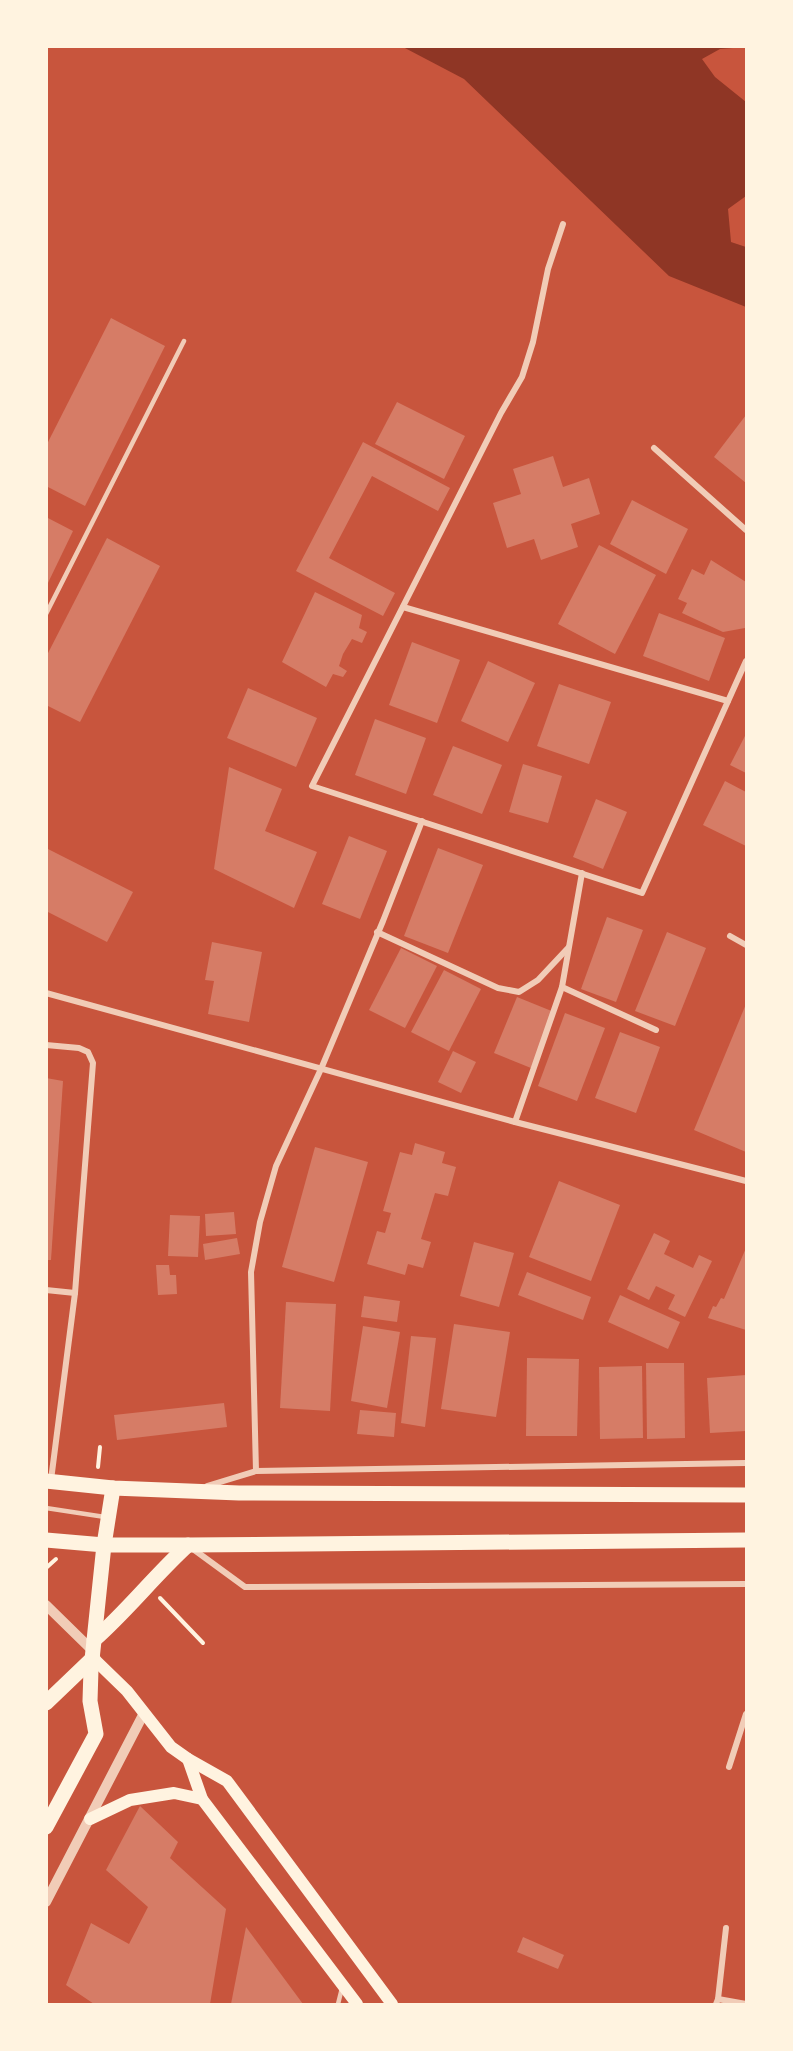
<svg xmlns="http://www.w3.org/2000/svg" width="793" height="2051" font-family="'DM Sans',sans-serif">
<rect width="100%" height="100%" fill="#c8553d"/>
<!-- water -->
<polygon fill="#8f3625" points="403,47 746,47 720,49 702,59 715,77 746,102 746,196 728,209 731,242 746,247 746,307 669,276 464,79"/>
<!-- building -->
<g fill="#d67c66">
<polygon points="111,318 165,346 85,506 46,486 46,446"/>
<polygon points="397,402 465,436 444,479 375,444"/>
<polygon points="746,415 746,483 714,457"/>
<polygon points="363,442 450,488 438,511 372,476 329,558 395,593 383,616 296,571"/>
<polygon points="553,456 563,487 589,478 600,514 571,524 578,547 541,560 534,539 507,548 493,503 521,494 513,469"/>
<polygon points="632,500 688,529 666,574 610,544"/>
<polygon points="46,517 73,531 46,587"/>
<polygon points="107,538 160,566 80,722 46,705 46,657"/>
<polygon points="599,545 656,575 615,654 558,624"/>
<polygon points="711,560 746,582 746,624 745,628 723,632 682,613 687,603 678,599 692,569 704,575"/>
<polygon points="315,592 362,615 359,628 367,632 362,643 352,639 343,654 339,666 347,671 343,677 333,674 326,687 282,662"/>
<polygon points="659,613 725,638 709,681 643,656"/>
<polygon points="412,642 460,660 437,723 389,705"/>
<polygon points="488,661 535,683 508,742 461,721"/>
<polygon points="559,684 611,702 589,764 537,746"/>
<polygon points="248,688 317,718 296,767 227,738"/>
<polygon points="375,719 426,738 406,794 355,775"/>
<polygon points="746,734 746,773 730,765"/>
<polygon points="453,746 502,765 482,814 433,795"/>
<polygon points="523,764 562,776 548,823 509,812"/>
<polygon points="229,767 282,789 265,831 317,852 294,908 214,869"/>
<polygon points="725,781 746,792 746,846 703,825"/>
<polygon points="596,799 627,812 603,869 573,857"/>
<polygon points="349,836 387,851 360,919 322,904"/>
<polygon points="46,848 133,892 107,942 46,911"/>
<polygon points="438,848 483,865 448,953 404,936"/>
<polygon points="607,917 643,930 616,1002 581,989"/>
<polygon points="667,932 706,948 675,1026 635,1011"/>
<polygon points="212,942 262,952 249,1022 208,1014 214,981 205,980"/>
<polygon points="401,948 437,966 405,1028 369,1010"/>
<polygon points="444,970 481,989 449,1051 411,1032"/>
<polygon points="517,997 554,1012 531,1068 494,1053"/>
<polygon points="746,1004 746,1152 694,1130"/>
<polygon points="565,1013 605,1028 577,1101 538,1086"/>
<polygon points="620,1032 660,1047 636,1113 595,1098"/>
<polygon points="453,1051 476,1062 461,1093 438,1082"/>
<polygon points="46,1078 63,1081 51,1260 46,1260"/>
<polygon points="415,1143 445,1152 442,1163 456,1167 448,1196 435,1193 421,1239 431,1242 423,1268 408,1264 405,1275 367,1264 377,1231 385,1233 391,1213 383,1211 400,1152 412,1155"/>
<polygon points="315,1147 368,1162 334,1282 282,1267"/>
<polygon points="559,1181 620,1205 591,1281 529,1257"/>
<polygon points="234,1212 236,1234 206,1236 205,1214"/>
<polygon points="170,1215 200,1216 198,1257 168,1256"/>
<polygon points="654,1233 670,1241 664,1254 693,1268 699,1255 712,1261 685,1317 668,1309 675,1295 656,1286 649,1300 627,1289"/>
<polygon points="237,1238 240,1254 205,1260 203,1244"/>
<polygon points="474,1242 514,1253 499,1307 460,1296"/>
<polygon points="746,1248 746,1330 708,1318 713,1306 716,1307 721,1298 724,1299"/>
<polygon points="156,1265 169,1265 170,1275 176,1275 177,1294 158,1295"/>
<polygon points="527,1272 591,1297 583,1320 518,1295"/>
<polygon points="620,1295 680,1322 668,1349 608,1322"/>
<polygon points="364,1296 400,1301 397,1322 361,1317"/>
<polygon points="286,1302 336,1304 330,1411 280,1408"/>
<polygon points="454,1324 510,1332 496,1417 441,1409"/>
<polygon points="363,1326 400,1332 387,1408 351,1401"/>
<polygon points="411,1336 436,1338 425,1427 401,1423"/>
<polygon points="527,1358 579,1359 577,1436 526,1436"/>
<polygon points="646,1363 684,1363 685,1438 647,1439"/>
<polygon points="642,1366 643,1438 600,1439 599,1367"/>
<polygon points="746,1375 746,1431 710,1433 707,1378"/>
<polygon points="224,1403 227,1427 117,1440 114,1415"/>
<polygon points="360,1410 396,1413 394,1437 357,1434"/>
<polygon points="140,1806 178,1842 170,1858 226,1909 210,2004 94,2004 66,1985 91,1923 129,1944 148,1907 106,1870"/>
<polygon points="246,1927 303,2004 231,2004"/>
<polygon points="523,1937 564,1955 558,1969 517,1952"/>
</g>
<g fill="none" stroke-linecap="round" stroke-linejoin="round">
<!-- path -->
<g stroke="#fff3e0" stroke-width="4">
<polyline points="98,1467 100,1447"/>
<polyline points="46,1568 56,1559"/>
<polyline points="160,1598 203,1643"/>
</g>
<!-- service -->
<g stroke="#f1ccb7" stroke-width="4.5">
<polyline points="46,614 184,341"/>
<polyline points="46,1508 105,1517"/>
<polyline points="338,2004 342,1988"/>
</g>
<!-- minor -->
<g stroke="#f1ccb7" stroke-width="6">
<polyline points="563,224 548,269 533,342 522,377 501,413 312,786 642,893 746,661"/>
<polyline points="654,448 746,530"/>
<polyline points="403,607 728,701"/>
<polyline points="377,932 498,988 519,992 538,980 568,948"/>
<polyline points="730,936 746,945"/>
<polyline points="562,987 656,1030"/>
<polyline points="46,993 515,1122 746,1181"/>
<polyline points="46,1045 79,1048 88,1052 93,1063 75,1293 51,1480"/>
<polyline points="515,1122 562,987 582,873"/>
<polyline points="46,1290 75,1293"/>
<polyline points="256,1471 251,1272 260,1222 276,1166 321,1069 383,921 422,821"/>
<polyline points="207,1486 256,1471 746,1463"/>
<polyline points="193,1549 245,1587 746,1584"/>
<polyline points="729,1767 746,1714"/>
<polyline points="718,1999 726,1928"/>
<polyline points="716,2004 718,1999 746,2004"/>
</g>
<!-- tertiary -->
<g stroke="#f1ccb7" stroke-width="10">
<polyline points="46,1605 93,1651"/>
<polyline points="46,1902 144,1713"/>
</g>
<!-- secondary -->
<g stroke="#fff3e0" stroke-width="12">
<polyline points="93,1658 127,1691 171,1747 188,1759 227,1781 392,2004"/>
<polyline points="188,1759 202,1799 357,2004"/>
<polyline points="90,1819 130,1800 174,1793 202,1799"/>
</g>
<!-- primary -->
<g stroke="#fff3e0" stroke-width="15">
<polyline points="46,1481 113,1488 239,1493 746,1495"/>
<polyline points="46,1540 104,1545 188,1545 746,1540"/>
<path d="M94,1640C128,1610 155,1575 188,1545"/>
<polyline points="46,1703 93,1658"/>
<polyline points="46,1827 96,1734 90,1701 91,1669 104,1545 113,1488"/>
</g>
</g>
<!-- border -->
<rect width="793" height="2051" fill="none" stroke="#fff3e0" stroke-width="96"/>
</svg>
